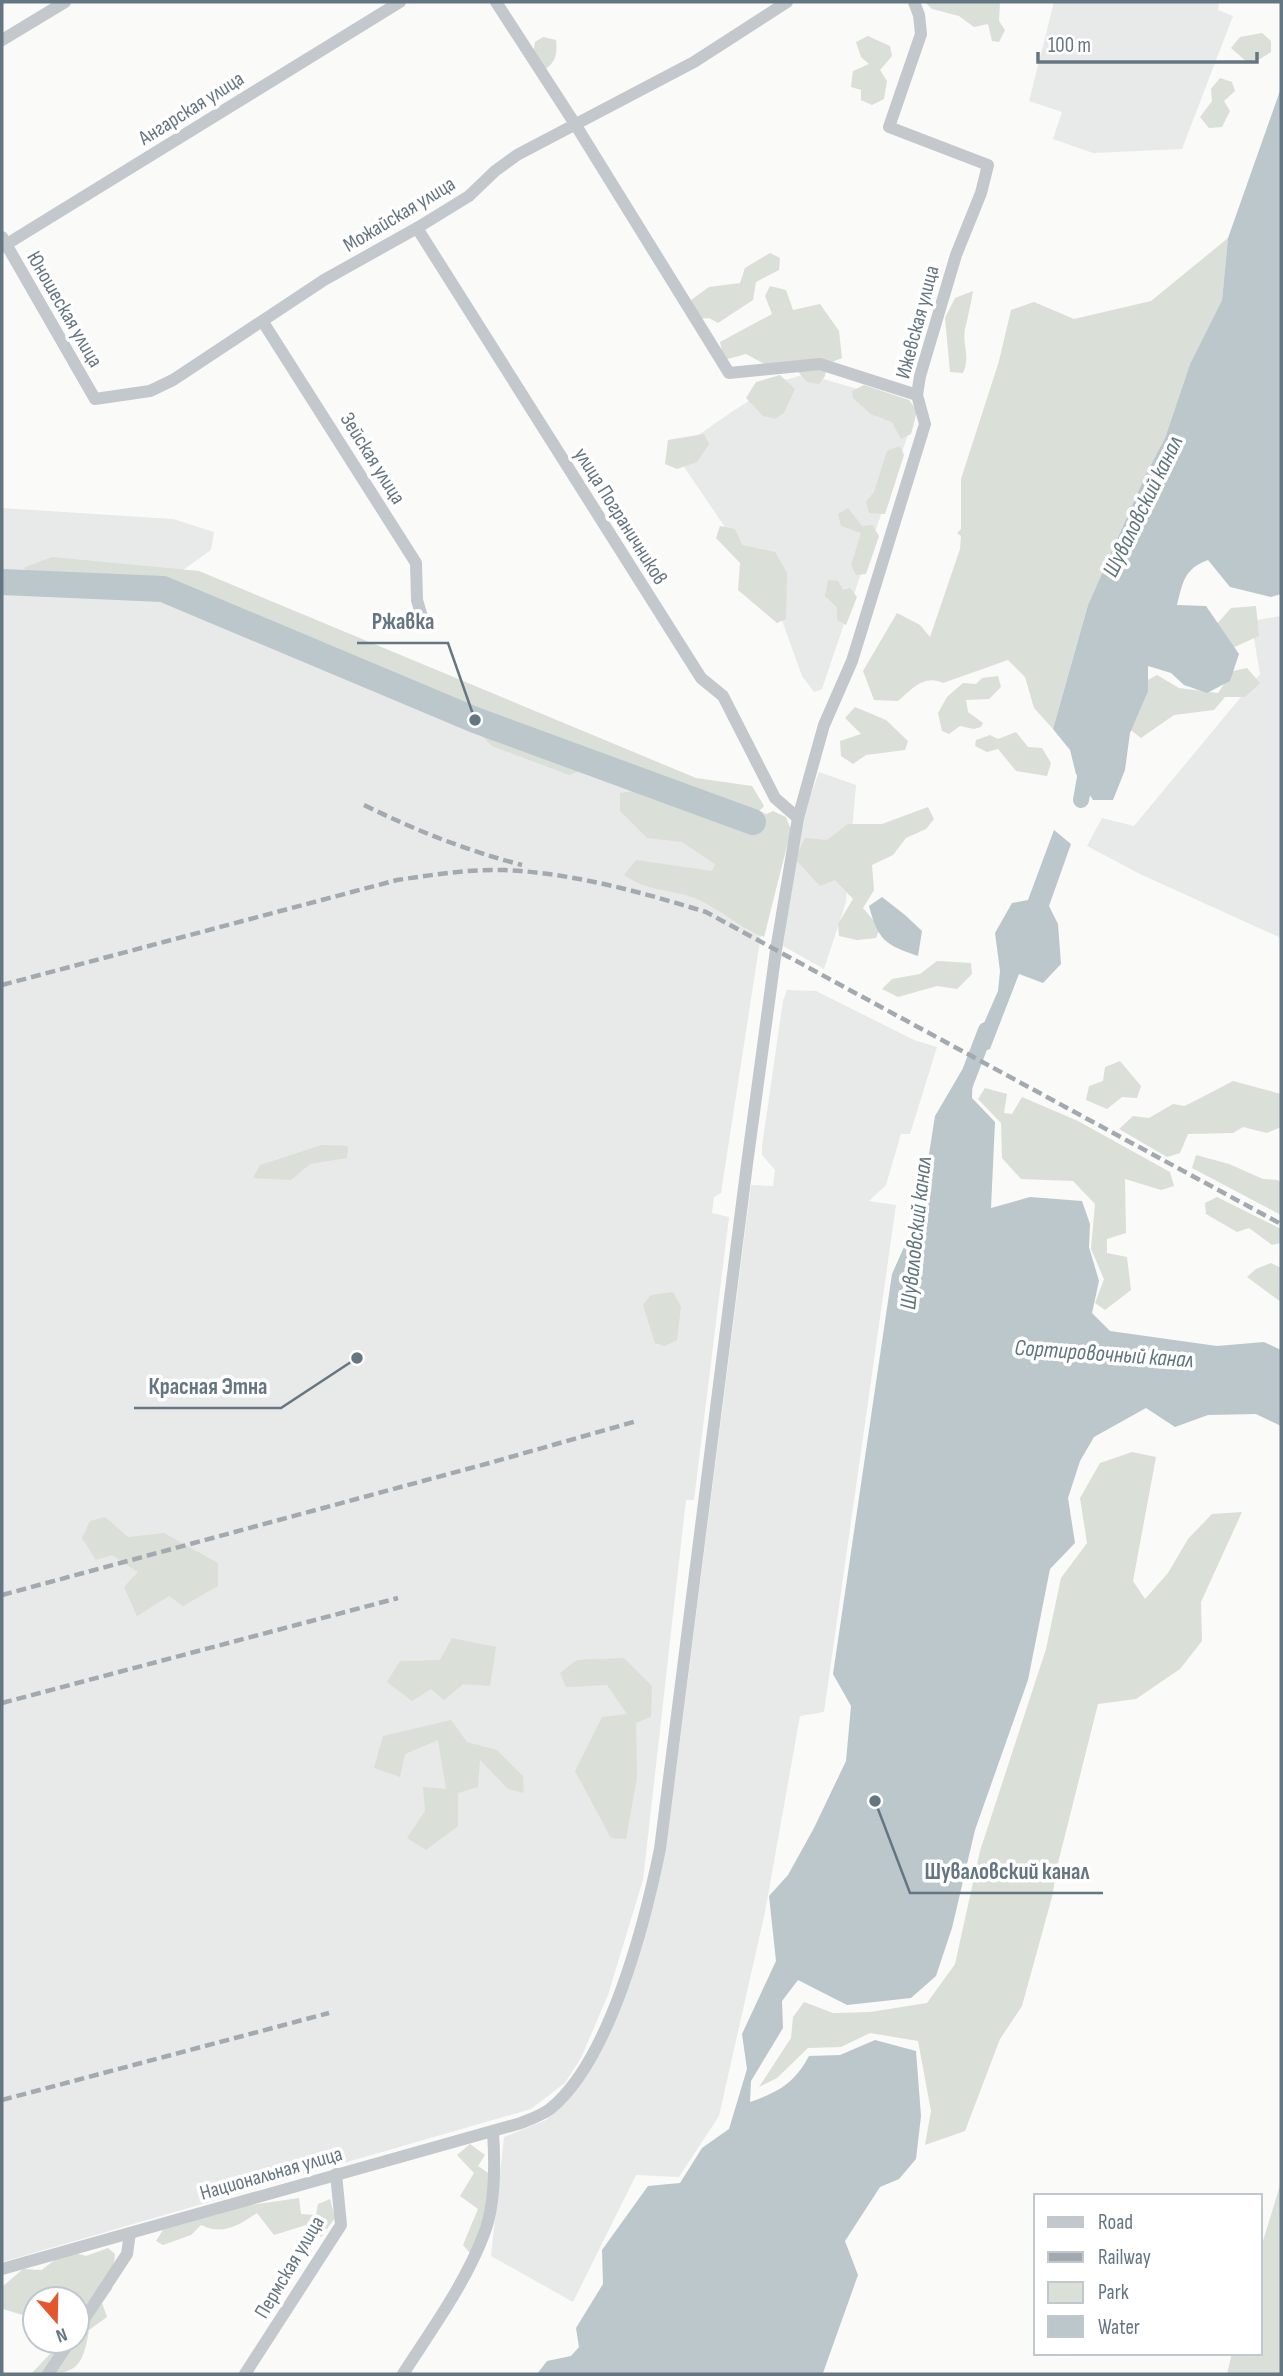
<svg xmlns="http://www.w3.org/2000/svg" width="1283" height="2376" font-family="'Sofia Sans Condensed',sans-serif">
<rect width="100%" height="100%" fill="#fafaf8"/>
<!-- built -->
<g fill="#e8e9e9">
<polygon points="1054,2 1219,2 1218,10 1233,16 1182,149 1093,153 1053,139 1062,112 1029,101"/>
<polygon points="806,374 906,403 915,414 822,689 814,692 802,676 775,601 674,452 733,411 778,382"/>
<polygon points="2,508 173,519 214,532 211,550 183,570 522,713 782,820 760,941 721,1193 714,1197 712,1213 729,1217 694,1500 686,1500 643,1880 608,1995 581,2058 565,2083 531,2109 2,2262"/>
<polygon points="1281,616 1281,938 1140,874 1087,846 1102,818 1134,826 1260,674 1251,621"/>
<polygon points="819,772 856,785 846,902 824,969 783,946 803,817"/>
<polygon points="787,990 816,991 914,1040 937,1047 910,1134 901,1134 886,1185 869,1201 896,1205 824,1712 800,1716 765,1912 719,2116 679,2177 636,2175 573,2302 491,2256 504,2137 546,2120 571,2096 620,2005 655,1899 665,1853 680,1741 751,1185 773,1186 775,1170 762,1155 762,1146 783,1001"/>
</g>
<!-- green -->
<g fill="#dadfd7">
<polygon points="925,2 1000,2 999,21 1005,30 999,42 992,41 988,24 974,27 959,16 932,9"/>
<polygon points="1262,33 1271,41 1271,52 1260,59 1247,62 1231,48 1240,37"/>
<polygon points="868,36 890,46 892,56 880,70 887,81 884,99 872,105 861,100 861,90 851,87 853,71 869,64 861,57 856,42"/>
<path d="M543,37L556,40C558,57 554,65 539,73L531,64L535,42Z"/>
<polygon points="1220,78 1232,82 1235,91 1224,101 1230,111 1222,127 1209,128 1200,117 1212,101 1211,89"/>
<path d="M1228,238L1222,300L1190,364L1165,438L1146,474L1088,605L1053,729L1034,708L1025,677L1008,660L943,683C924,674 912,689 898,701L874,700L863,671L897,613L920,625L930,637L960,549L961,536L957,533L961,529V479L999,361L1011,310L1034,302L1074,319L1151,301Z"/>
<polygon points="770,253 780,258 779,270 756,282 753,300 718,323 709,318 699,319 691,300 709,287 740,283 745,268"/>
<polygon points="770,286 786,290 793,310 820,304 839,331 842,358 827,364 825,376 819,384 807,382 792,365 768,366 746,354 724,360 720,342 772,314 765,296"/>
<path d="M973,291C971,304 968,316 965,329C962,346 971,355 963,373L950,372L945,318L955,298Z"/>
<polygon points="780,375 795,389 784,413 775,419 763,416 746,398 756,382"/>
<polygon points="864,385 909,400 917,411 911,434 901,439 892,422 871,414 853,398 852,391"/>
<polygon points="704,434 709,444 697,462 677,469 665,464 668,440"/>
<polygon points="900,446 904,455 885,514 869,513 866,502 874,492 887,451"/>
<polygon points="848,508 862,526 872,525 879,536 866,574 856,575 851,565 861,533 841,526 838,514"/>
<polygon points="720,526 735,529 742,545 775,552 787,573 786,619 777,623 738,590 740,563 716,538"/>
<polygon points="52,557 199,571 696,778 752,786 764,806 754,817 735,822 595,766 569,775 492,746 460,714 273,635 171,584 47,582 23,568"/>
<polygon points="828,580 838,581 843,590 850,588 857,597 846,625 837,620 837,607 825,596"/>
<polygon points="1256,606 1259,636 1230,649 1216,625 1231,608"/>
<polygon points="1247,668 1260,683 1245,697 1225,697 1214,710 1174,715 1141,738 1128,728 1142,683 1157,675 1179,688 1218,693 1233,671"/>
<polygon points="998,676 1001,687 989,699 966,700 968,712 983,723 981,727 974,729 960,726 949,734 942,731 938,713 947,697 963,683 976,684 982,678"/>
<polygon points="855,707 886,720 908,741 905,750 866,755 853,764 841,756 840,741 861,734 845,718"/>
<polygon points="1016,732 1028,747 1042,748 1051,763 1047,776 1016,771 998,749 987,752 975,746 976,740 990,735 998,739"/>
<path d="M642,790L739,827L773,811L786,817L791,830L764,937C740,928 720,909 697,899C670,888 650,893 624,875L636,860L712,871L715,864L682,842L647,838L620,811V793Z"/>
<polygon points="928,807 934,819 926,829 906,838 893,855 872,865 874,890 863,908 880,928 876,938 857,940 839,936 838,924 853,899 835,880 820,886 795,859 805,838 827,840 848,824 882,824"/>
<polygon points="937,961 971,963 972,974 957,989 937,986 898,997 882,989 892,979 920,974"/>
<polygon points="1120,1061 1141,1086 1137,1098 1122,1097 1107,1109 1086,1100 1089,1086 1103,1081 1105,1067"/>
<polygon points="1233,1081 1281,1094 1281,1127 1267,1133 1243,1127 1233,1133 1188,1134 1180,1153 1167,1157 1119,1129 1133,1116 1149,1118 1173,1104 1185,1106"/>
<polygon points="985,1088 1007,1094 1004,1113 1012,1114 1022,1097 1078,1121 1170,1172 1174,1186 1161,1190 1125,1179 1126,1233 1107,1239 1107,1253 1127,1257 1131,1290 1105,1310 1095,1303 1104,1279 1091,1249 1095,1204 1073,1181 1021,1179 1002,1158 1001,1123 978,1099"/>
<polygon points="322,1145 348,1146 347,1158 310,1164 291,1180 253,1178 260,1165"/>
<polygon points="1196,1155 1229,1164 1263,1179 1278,1180 1281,1184 1281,1215 1192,1168"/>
<polygon points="1217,1197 1281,1229 1281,1243 1272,1245 1249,1228 1237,1232 1206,1214 1205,1203"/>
<polygon points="1271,1263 1281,1268 1281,1302 1247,1277 1256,1269"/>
<polygon points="673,1292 681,1307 677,1340 664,1346 655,1343 643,1305 651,1295"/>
<polygon points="1132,1452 1156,1457 1133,1581 1145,1599 1168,1573 1188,1539 1212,1514 1242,1512 1201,1602 1202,1641 1180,1669 1136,1699 1098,1704 1058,1863 1052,1897 1022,2006 1000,2039 965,2131 925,2145 931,2111 918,2041 870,2033 841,2047 808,2048 777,2078 759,2087 791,2038 793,2017 804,2002 833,2013 870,2012 927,2003 955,1964 980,1851 1046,1649 1061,1578 1087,1543 1080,1498 1100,1463"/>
<polygon points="105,1517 128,1537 164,1533 218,1563 218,1586 183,1606 169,1596 137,1616 124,1587 138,1572 112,1555 96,1560 82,1538 90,1521"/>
<polygon points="452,1638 496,1647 490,1686 463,1684 444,1700 431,1689 412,1701 387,1682 400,1661 440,1660"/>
<polygon points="624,1658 652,1686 651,1717 636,1723 637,1777 626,1839 611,1838 575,1771 602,1717 627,1714 607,1685 566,1687 560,1673 577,1660"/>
<polygon points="451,1720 467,1742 497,1750 523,1776 524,1793 508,1789 480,1760 478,1787 458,1793 458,1826 426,1850 407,1838 425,1811 423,1787 446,1789 438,1740 405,1754 400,1777 374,1768 383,1736"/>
<polygon points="470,2144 485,2155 478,2166 497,2179 477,2261 463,2245 478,2209 460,2196 474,2173 457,2155"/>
<polygon points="1281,2182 1281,2374 1227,2374 1232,2353 1260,2353 1260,2251"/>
<path d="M299,2198L301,2214L316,2215L318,2204L330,2199L335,2218L321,2237L306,2225L274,2235L257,2213C238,2225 223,2236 201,2225L191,2235L163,2245L156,2241L163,2230L250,2205Z"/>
<path d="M108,2248L115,2254L112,2289L102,2303L107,2317L89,2330C82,2374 72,2374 31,2374L62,2341H77V2299H35V2316L29,2317L3,2309L2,2287L23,2269L42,2270C55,2259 68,2250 86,2256Z"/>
</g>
<!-- water -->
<g fill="#bbc7cb">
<path d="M1281,88V594L1271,597L1230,587L1208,560C1184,569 1183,582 1177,605L1206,606L1239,654L1230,681L1207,693L1184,685L1171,673L1148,666V691L1130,733L1125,770L1113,800H1093L1076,774L1070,750L1053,729L1088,605L1146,474L1165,438L1190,364L1222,300L1228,238Z"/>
<polygon points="1054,830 1071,844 1049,906 1058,924 1061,964 1043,983 1019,974 990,1049 980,1052 977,1039 998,991 1000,971 995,933 1012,903 1028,900"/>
<path d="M882,897L905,915L922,931L918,956C885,945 878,940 869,906Z"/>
<path d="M962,1070H973L972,1098L995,1122L991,1208L1030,1197L1082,1201L1090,1224L1089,1247L1099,1281L1092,1313L1110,1331L1217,1346L1264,1342L1281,1350V1426L1256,1414L1208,1415L1175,1427L1146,1408L1094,1437L1080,1461L1068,1498L1075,1543L1050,1569L1028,1680L975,1830L952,1928L936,1976L911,1998L847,2005L798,1980L782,2001L783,2028L751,2081L750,2102C778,2092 794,2084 809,2056L840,2055L875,2040L916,2051L921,2116L916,2159L899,2179L880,2187L845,2241L858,2275L823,2373L537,2374L547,2361L571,2356L579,2347L576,2328L603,2284L602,2250L648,2186L680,2183L702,2148L729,2129L747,2069L742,2034L776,1961L769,1896L788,1875L814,1828L846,1761L851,1706L833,1674L892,1274L920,1211L935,1116Z"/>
</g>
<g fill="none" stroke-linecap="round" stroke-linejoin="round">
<!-- canal -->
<g stroke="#bbc7cb" stroke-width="16">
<polyline points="1081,800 1087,766"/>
<polyline points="963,1090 986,1030"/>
</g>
<!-- river -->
<polyline stroke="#bbc7cb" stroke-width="26" points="2,582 163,589 475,720 753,822"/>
<!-- street -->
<g stroke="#c3c8cc" stroke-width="12">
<polyline points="496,2 575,124 729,373 820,364 917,395"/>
<polyline points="2,40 65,2"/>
<polyline points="417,228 701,678 723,696 775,798 798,818"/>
<polyline points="2,237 95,399 150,391 173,380 324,280 417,228 469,196 495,171 517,155 694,62 787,2"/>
<polyline points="2,247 400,2"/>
<polyline points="263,322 416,563 417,600 424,624"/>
<path d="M2,2269L521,2123C531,2119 542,2115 550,2109C610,2061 645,1922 660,1849L747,1164L776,950L798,818L824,725L852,661L925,424L917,395L920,376L956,255L981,193L988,165L889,127L921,34L919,15L914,2"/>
<polyline points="77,2330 127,2254 130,2233"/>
<polyline points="48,2374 70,2341"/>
<polyline points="245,2374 341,2225 336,2174"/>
<path d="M403,2374C432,2329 465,2284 484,2234C495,2206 495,2162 493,2132"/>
</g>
<!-- rail -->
<g stroke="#a2aab0" stroke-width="4.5" stroke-dasharray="10 5" stroke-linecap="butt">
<path d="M364,805C417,831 465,850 522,865"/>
<path d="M2,985L397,880C432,875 468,869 504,870C573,873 641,892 706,912L1281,1224"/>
<polyline points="2,1595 493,1462 637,1421"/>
<polyline points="2,1703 398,1598"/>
<polyline points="2,2100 329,2013"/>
</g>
</g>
<g text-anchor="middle" stroke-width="7" stroke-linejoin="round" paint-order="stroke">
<!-- street labels -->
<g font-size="21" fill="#657683" stroke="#fff">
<text transform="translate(191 108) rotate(-32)" y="7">Ангарская улица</text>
<text transform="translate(399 214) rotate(-31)" y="7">Можайская улица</text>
<text transform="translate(65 309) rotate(60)" y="7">Юношеская улица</text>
<text transform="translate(917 322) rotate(-75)" y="7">Ижевская улица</text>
<text transform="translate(373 458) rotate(58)" y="7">Зейская улица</text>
<text transform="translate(621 516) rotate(58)" y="7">улица Пограничников</text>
<text transform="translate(271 2173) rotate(-16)" y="7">Национальная улица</text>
<text transform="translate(289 2267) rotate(-59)" y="7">Пермская улица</text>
</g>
<!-- water labels -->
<g font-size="23" font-style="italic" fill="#60757c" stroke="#fff">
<text transform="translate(1142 506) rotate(-64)" y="8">Шуваловский канал</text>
<text transform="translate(915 1233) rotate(-84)" y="8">Шуваловский канал</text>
<text transform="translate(1104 1353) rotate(4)" y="8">Сортировочный канал</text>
</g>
</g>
<!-- callouts -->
<path fill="none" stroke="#657683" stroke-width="2.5" d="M475 720L448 643H357M357 1358L281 1408H134M875 1801L910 1893H1103"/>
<g fill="#657683" stroke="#fff" stroke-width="2.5">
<circle cx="475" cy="720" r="7"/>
<circle cx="357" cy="1358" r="7"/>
<circle cx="875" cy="1801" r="7"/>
</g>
<g font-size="23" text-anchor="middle" font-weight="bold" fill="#657683" stroke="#fff" stroke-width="7" stroke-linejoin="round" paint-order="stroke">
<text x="403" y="629">Ржавка</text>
<text x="208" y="1394">Красная Этна</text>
<text x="1007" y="1879">Шуваловский канал</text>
</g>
<!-- border -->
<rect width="1283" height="2376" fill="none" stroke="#657683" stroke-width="7"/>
<!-- legend -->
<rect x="1034" y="2194" width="228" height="161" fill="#ffffff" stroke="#c1c8cd" stroke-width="2"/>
<rect x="1048" y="2217" width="35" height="10" fill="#c3c8cc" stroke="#c1c8cd" stroke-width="2"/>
<text x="1098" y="2229" font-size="21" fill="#657683">Road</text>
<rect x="1048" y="2252" width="35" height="10" fill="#a2aab0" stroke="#c1c8cd" stroke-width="2"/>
<text x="1098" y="2264" font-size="21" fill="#657683">Railway</text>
<rect x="1048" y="2282" width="35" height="21" fill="#dadfd7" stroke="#c1c8cd" stroke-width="2"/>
<text x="1098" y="2299" font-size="21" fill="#657683">Park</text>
<rect x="1048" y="2316" width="35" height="21" fill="#bbc7cb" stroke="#c1c8cd" stroke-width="2"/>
<text x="1098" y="2334" font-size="21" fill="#657683">Water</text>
<!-- north arrow -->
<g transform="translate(56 2320) rotate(160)"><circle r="33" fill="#ffffff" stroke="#c1c8cd" stroke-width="2"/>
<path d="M0-5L12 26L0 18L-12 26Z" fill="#e4572e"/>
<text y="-10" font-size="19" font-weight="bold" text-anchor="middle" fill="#657683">N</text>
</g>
<!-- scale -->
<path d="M1038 52v10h219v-10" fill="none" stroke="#657683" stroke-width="3.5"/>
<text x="1048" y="52" font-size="21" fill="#657683" stroke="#ffffff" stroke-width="5" paint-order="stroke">100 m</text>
</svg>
